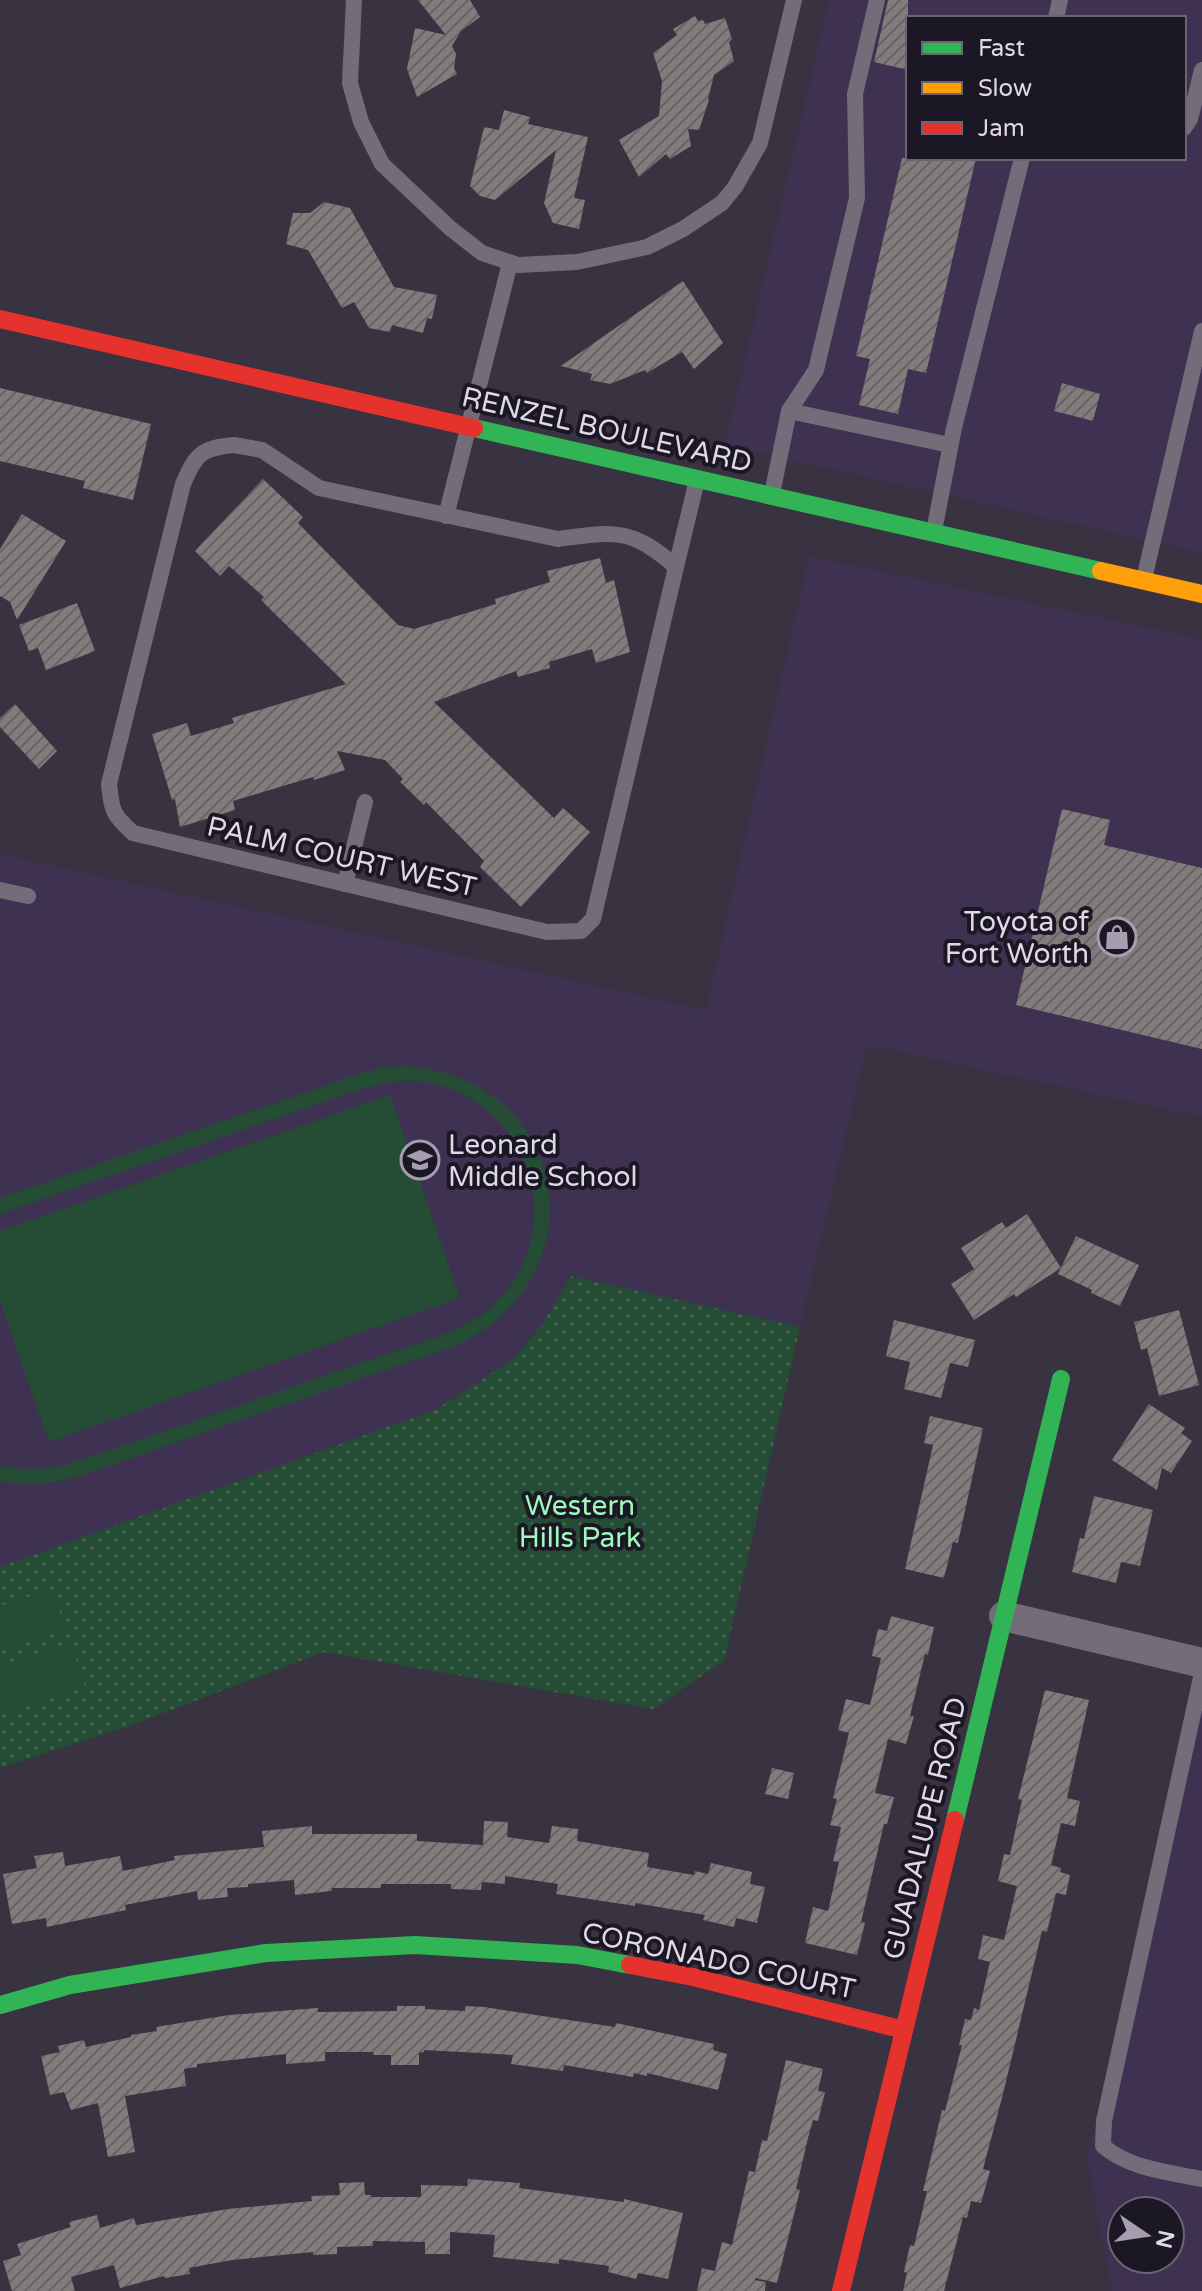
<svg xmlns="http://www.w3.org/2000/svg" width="1202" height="2291" font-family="'Varela Round',sans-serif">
<defs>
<pattern id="grass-dots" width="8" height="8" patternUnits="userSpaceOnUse" patternTransform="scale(2)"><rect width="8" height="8" fill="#254c34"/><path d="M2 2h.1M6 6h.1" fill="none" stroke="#446551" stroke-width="1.8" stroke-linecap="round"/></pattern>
<pattern id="building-hatch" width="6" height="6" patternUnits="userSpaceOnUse" patternTransform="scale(2)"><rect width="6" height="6" fill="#837a7c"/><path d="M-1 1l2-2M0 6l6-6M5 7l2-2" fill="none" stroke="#696366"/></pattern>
</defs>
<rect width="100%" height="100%" fill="#383241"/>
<!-- built -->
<g fill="#3e3151" fill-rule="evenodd">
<path d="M829,0H1202V553L725,445ZM908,18H1184V158H908Z"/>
<polygon points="809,556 1202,639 1202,1117 867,1045 800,1327 571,1276 545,1320 513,1359 473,1389 425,1415 0,1567 0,854 706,1010"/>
<path d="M1196,1695L1202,1696V2291H1112L1087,2158ZM1122,2211H1170V2259H1122Z"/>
</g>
<!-- grass -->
<polygon fill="url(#grass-dots)" points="571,1276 800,1327 724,1661 653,1709 324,1652 129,1726 0,1768 0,1567 437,1409 513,1359 543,1323"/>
<!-- pitch -->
<g fill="#254c34">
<path d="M403,1066C570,1075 605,1280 453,1347L77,1477C51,1483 27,1487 0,1481V1466C25,1472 48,1470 72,1463L448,1333C467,1324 485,1315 499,1299C571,1224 527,1098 424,1082C404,1079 383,1083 364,1088L0,1214V1198L359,1074L380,1068Z"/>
<polygon points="390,1095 460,1298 49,1442 0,1301 0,1231"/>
<polygon points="52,1589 65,1629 0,1650 0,1606"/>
<polygon points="71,1644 85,1686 0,1714 0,1668"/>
</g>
<!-- building -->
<g fill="url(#building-hatch)">
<polygon points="418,0 470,0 480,17 461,31 452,46 456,54 454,68 457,74 417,97 407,69 415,28 446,35"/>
<polygon points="888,0 908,0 908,70 874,62"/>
<polygon points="695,16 698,21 703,20 705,24 725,18 732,39 729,42 734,61 714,75 708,99 709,100 699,130 688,129 691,146 670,159 666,154 639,177 619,140 659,116 662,81 653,53 677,35 673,29"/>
<polygon points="504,110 530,117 528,124 588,137 574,198 585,200 579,229 553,223 544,203 556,150 495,200 480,196 470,186 484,127 499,130"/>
<polygon points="902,158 976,158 926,373 908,369 898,414 859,405 870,359 856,356"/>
<polygon points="324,202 350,208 394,287 437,295 432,319 427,318 423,333 392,325 390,332 369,328 354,302 342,308 308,250 286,244 293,213 310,213"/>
<polygon points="683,281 723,343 694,369 682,352 647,373 645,370 610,384 590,380 592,374 561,366"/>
<polygon points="1062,383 1100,394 1093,421 1054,411"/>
<polygon points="0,388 151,424 133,500 83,488 85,481 0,461"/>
<polygon points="263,479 303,517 298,523 398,625 414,629 496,604 495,599 550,582 547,571 600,558 606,583 614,580 630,652 596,663 592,649 549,662 550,668 518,677 516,671 434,702 554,818 563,808 590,832 521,907 480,867 484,861 426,802 424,805 400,782 403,779 385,760 337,751 345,770 314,780 313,777 233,801 235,810 180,827 175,799 172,800 152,734 187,723 191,736 234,723 232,718 346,684 261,600 264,597 229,566 220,576 195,551"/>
<polygon points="22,514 66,541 17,620 10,602 0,596 0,549"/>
<polygon points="77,603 95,651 46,670 38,648 29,651 19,625"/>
<polygon points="15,704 57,751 39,769 0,727 0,718"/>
<polygon points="1062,809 1110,820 1104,845 1202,868 1202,1049 1016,1005"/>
<polygon points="1027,1214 1061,1268 1016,1297 1014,1294 974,1320 951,1284 974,1269 961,1248 1002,1222 1006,1228"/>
<polygon points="1076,1236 1139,1265 1120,1306 1091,1293 1092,1290 1058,1274"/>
<polygon points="1179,1310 1199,1385 1159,1396 1147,1348 1141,1350 1134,1322"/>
<polygon points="894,1320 975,1340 968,1367 950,1363 941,1398 904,1389 910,1362 886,1356"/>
<polygon points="1149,1404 1185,1428 1181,1433 1192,1441 1171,1473 1162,1468 1157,1490 1112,1460"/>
<polygon points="930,1416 983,1428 958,1543 953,1542 944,1578 905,1569 933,1445 924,1443"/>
<polygon points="1094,1496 1153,1510 1140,1566 1121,1562 1116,1583 1072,1572 1080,1538 1084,1539"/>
<polygon points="891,1616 934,1627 928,1655 925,1654 910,1716 914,1716 906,1744 888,1739 875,1793 894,1797 887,1824 884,1824 861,1922 865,1923 857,1955 805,1943 813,1907 828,1911 839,1862 833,1861 841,1827 830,1825 837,1799 833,1798 849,1733 838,1730 846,1699 870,1705 881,1658 872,1656 878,1629 887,1631"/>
<polygon points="1045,1690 1089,1700 1067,1798 1080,1801 1075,1826 1061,1823 1051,1865 1061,1868 1060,1872 1070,1875 1066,1895 1056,1893 1047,1932 1042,1931 1003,2094 983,2169 990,2171 981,2203 971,2201 967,2218 963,2217 944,2291 903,2291 907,2273 904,2272 910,2245 914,2246 927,2191 923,2191 942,2110 945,2111 962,2045 959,2045 965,2019 971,2020 974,2008 979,2010 990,1962 978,1959 983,1935 1004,1940 1017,1886 998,1881 1004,1854 1010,1855 1022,1800 1018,1799"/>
<polygon points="772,1768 794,1773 788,1799 765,1794"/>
<polygon points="484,1821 508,1822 507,1837 549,1843 552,1826 578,1829 577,1841 649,1853 647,1867 694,1875 695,1871 708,1874 711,1863 752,1872 750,1884 765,1887 757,1923 736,1918 734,1927 703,1920 705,1915 635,1903 635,1906 556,1894 558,1884 505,1876 505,1884 482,1882 481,1890 451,1889 451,1884 381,1884 381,1888 332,1888 332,1891 295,1895 294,1880 248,1884 248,1887 227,1888 228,1897 198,1900 197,1891 125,1905 126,1910 47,1927 46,1918 12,1924 3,1874 37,1868 34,1856 63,1852 65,1866 120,1856 123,1871 175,1860 174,1856 264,1847 262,1831 312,1826 312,1834 417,1834 417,1841 483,1845"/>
<polygon points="397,2006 425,2006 425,2009 465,2011 465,2006 484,2007 615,2027 616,2023 714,2044 713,2050 727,2054 718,2090 647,2073 647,2076 634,2073 633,2077 564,2065 563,2071 511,2064 513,2055 424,2050 424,2052 419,2053 419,2065 391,2065 391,2055 374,2055 373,2052 325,2052 325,2061 286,2064 286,2054 197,2064 197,2067 184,2069 186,2086 125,2096 135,2152 108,2157 98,2103 71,2110 64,2092 50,2095 41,2056 60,2052 58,2046 84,2040 86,2047 131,2037 131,2035 157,2031 156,2027 229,2015 318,2008 318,2012 397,2011"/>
<polygon points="786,2060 823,2069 818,2091 825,2092 818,2121 813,2120 808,2138 796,2189 800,2190 777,2283 755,2278 755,2280 766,2282 765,2291 697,2291 702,2268 715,2271 722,2242 732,2245 749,2171 755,2172 762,2140 767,2141"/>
<polygon points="468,2179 520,2183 519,2188 624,2202 624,2199 683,2213 668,2279 638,2273 636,2279 608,2272 609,2266 559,2259 559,2264 493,2257 495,2235 450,2232 450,2254 425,2254 425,2242 373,2241 373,2246 337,2247 337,2254 313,2255 313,2252 232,2260 189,2268 190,2274 165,2278 164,2276 120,2288 114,2265 71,2277 75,2291 12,2291 3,2261 21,2255 17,2244 71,2227 69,2222 97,2215 100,2228 134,2218 136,2225 228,2209 312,2201 311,2196 340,2195 339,2183 364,2182 365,2195 371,2195 371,2197 421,2197 421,2185 467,2186"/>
</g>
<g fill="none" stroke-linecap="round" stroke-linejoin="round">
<!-- lane -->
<g stroke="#726d79" stroke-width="16">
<polyline points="354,0 350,83 361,122 382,164 450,228 482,253 518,265 577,262 647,247 683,229 722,203 735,187 760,143 794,0"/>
<polyline points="1056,18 1060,0"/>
<polyline points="1184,128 1190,119 1202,70"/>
<polyline points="789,411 950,445"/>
<path d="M234,445L262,450L319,488L558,539C615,531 632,528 676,567L593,919L581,931L547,932L133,833C112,814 112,811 109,784L183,484C196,454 201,448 234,445Z"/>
<polyline points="772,494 789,411 816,370 857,198 855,94 877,0"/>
<polyline points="446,516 510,263"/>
<polyline points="934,531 954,428 1022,158"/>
<polyline points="676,567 697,480"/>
<polyline points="1144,579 1202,331"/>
<polyline points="345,884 365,802"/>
<polyline points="0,890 28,896"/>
<path d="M1202,1673L1104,2121L1103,2146C1130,2169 1168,2172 1202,2179"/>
</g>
<!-- street -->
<polyline stroke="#726d79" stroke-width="30" points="1004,1616 1202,1663"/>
<!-- fast -->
<g stroke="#30b455" stroke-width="18">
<polyline points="474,428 1101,571"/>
<polyline points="955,1820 1061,1379"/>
<polyline points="0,2005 70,1985 266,1953 415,1945 577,1955 630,1965"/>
</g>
<!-- slow -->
<polyline stroke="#ff9f0a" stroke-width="18" points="1101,571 1202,594"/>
<!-- jam -->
<g stroke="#e5322d" stroke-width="18">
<polyline points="0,319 474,428"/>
<polyline points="630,1965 693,1977 904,2030"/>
<polyline points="841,2291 955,1820"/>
</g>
</g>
<!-- icons -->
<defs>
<g id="shop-ring" transform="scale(2)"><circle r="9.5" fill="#1c1724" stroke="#a49eae" stroke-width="1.5"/><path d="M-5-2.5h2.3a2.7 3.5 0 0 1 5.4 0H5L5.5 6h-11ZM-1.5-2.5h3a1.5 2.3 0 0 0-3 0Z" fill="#a49eae"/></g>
<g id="school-ring" transform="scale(2)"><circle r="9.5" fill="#1c1724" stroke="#a49eae" stroke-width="1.5"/><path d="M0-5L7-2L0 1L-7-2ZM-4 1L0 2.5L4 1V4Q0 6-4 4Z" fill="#a49eae"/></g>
</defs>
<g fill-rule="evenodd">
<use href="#shop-ring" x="1117" y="937"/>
<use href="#school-ring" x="420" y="1160"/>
</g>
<g text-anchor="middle" stroke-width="8" stroke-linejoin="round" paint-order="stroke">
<!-- street labels -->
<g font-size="28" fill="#ded8e9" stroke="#1c1724">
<text transform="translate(607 429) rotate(13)" y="10">RENZEL BOULEVARD</text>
<text transform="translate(342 856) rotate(13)" y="10">PALM COURT WEST</text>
<text transform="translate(924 1828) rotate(-76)" y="10">GUADALUPE ROAD</text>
<text transform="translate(719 1960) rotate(12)" y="10">CORONADO COURT</text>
</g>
<!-- poi labels -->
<g font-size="28" fill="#ded8e9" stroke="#1c1724" text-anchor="end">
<text x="1089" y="931">Toyota of<tspan x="1089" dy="32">Fort Worth</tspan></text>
<text x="448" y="1154" text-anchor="start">Leonard<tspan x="448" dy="32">Middle School</tspan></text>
</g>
<!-- park labels -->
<g font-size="28" fill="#9ff8bb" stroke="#1c1724">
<text x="580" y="1515">Western<tspan x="580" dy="32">Hills Park</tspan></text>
</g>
</g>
<!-- legend -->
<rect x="906" y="16" width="280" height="144" fill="#1c1724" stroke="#6a6473" stroke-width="2"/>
<rect x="922" y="42" width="40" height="12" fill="#30b455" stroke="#6a6473" stroke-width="2"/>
<text x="978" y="56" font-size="24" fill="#ded8e9">Fast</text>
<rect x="922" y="82" width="40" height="12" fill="#ff9f0a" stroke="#6a6473" stroke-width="2"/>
<text x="978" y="96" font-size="24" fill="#ded8e9">Slow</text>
<rect x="922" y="122" width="40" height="12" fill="#e5322d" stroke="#6a6473" stroke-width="2"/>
<text x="978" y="136" font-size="24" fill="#ded8e9">Jam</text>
<!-- north arrow -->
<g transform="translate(1146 2235) rotate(103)"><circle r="38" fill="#1c1724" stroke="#6a6473" stroke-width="2"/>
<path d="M0-6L14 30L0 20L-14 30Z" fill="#a49eae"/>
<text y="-12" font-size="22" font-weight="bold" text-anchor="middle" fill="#ded8e9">N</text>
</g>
</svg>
